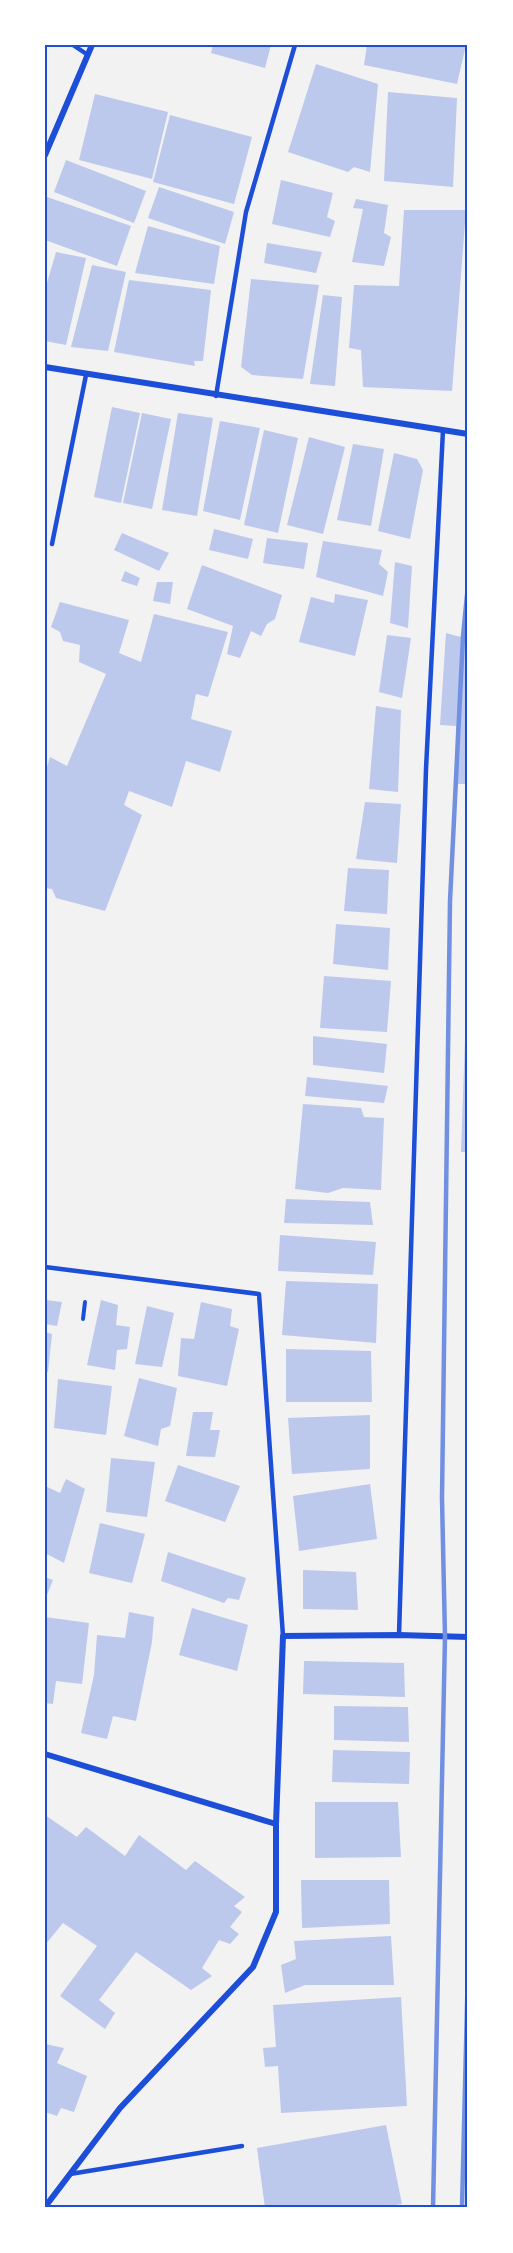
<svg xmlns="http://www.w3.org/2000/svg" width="513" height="2253" font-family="'Titillium Web',sans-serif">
<rect width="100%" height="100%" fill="#f2f2f2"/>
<!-- building -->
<g fill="#bdc9ec">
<polygon points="213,45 271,45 265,68 211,53"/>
<polygon points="367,45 466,45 457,84 364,65"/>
<polygon points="316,64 378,84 370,172 354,167 348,172 288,152"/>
<polygon points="388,92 457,98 453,187 384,181"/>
<polygon points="95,94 168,112 152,179 79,160"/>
<polygon points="170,115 252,137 234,204 153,182"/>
<polygon points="66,160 146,191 134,223 54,192"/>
<polygon points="281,180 333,193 327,217 335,221 330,237 272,224"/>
<polygon points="159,187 234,212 225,244 148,218"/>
<polygon points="47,197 131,226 117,266 45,240"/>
<polygon points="356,199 388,205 384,233 391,237 384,266 352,262 363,209 353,208"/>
<polygon points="404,210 466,210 452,391 363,387 361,350 349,348 354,285 399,286"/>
<polygon points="148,226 220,246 214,284 135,273"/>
<polygon points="267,243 322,252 316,273 264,263"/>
<polygon points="56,252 86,258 66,345 45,341 45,290"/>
<polygon points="92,265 126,272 108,351 71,347"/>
<polygon points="251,279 319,285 303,379 252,375 241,367"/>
<polygon points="129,280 211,290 203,361 194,361 195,366 114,352"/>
<polygon points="323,295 342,297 335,386 310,384"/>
<polygon points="112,407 140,413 121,503 94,497"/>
<polygon points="142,413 171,419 152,509 123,503"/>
<polygon points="178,413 213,418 197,516 162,510"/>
<polygon points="220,421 260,428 240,520 203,511"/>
<polygon points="264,430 298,438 278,533 244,525"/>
<polygon points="309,437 345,447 323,534 287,525"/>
<polygon points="353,444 384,449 371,526 337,520"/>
<polygon points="394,453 417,459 423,470 410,539 378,531"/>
<polygon points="214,529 253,539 248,559 209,550"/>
<polygon points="122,533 169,553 159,571 114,550"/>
<polygon points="267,538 308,543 304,569 263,563"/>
<polygon points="323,541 382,550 379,564 388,572 383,596 316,577"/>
<polygon points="395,562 412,566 408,628 390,623"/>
<polygon points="202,565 282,595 275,619 267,624 261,636 251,631 240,658 227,654 233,626 187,609"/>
<polygon points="125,571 140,578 137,586 121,581"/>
<polygon points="157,582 173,582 170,604 153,601"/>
<polygon points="335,594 368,600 355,656 299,642 311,597 334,603"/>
<polygon points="60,602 129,620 119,653 141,662 154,614 228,632 208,697 196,694 191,719 232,731 220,772 186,761 172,807 129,791 124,805 142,815 105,911 56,898 52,889 45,888 45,773 50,757 67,766 106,674 79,662 80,645 63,641 60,632 51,627"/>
<polygon points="446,633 468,639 468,784 455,784 456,726 440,725"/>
<polygon points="387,635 411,638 402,698 379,692"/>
<polygon points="376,706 401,710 398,792 369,789"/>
<polygon points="365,802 401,804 397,863 356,859"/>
<polygon points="348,868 389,870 387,914 344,911"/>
<polygon points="336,924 390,928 388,970 333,964"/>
<polygon points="324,976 391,981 387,1032 320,1028"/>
<polygon points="466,1011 468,1011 468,1152 461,1152"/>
<polygon points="313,1036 387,1044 384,1073 313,1065"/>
<polygon points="307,1077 388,1086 384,1103 305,1096"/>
<polygon points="303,1104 361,1108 364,1117 384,1118 381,1190 343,1188 328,1193 295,1189"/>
<polygon points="286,1199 370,1202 373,1225 284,1223"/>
<polygon points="280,1235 376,1242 373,1275 278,1271"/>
<polygon points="286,1281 378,1284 376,1343 282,1335"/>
<polygon points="45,1300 62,1302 57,1326 45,1324"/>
<polygon points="101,1300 118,1305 116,1325 130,1327 127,1349 117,1350 115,1370 87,1365"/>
<polygon points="201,1302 232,1309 230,1326 239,1329 227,1386 178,1376 181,1338 194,1339"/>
<polygon points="147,1306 174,1313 162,1367 135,1364"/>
<polygon points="45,1332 52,1334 48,1372 45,1371"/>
<polygon points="286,1349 371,1351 372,1402 286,1402"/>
<polygon points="139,1378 177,1388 170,1426 161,1429 158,1446 124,1436"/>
<polygon points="58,1379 112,1386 106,1435 54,1428"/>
<polygon points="193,1412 213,1412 210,1430 220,1430 215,1457 186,1456"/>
<polygon points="370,1415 370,1469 292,1474 288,1418"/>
<polygon points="111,1458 155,1462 147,1517 106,1512"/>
<polygon points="178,1465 240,1486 225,1522 165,1501"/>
<polygon points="66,1479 85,1489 64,1563 45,1553 45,1486 60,1493"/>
<polygon points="370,1484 377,1539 299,1551 293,1496"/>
<polygon points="100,1523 145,1534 132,1583 89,1573"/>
<polygon points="168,1552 246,1578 239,1600 228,1598 224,1603 161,1581"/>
<polygon points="303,1570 356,1572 358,1610 303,1609"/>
<polygon points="45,1577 53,1580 45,1600"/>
<polygon points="192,1608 248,1625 237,1671 179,1655"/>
<polygon points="129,1612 154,1617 152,1642 136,1721 113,1716 107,1739 81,1733 94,1675 97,1635 125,1638"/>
<polygon points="45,1617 89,1623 82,1684 56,1681 53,1704 45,1703"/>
<polygon points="304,1661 404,1663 405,1697 303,1694"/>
<polygon points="334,1706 408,1707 409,1742 334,1740"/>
<polygon points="333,1750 410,1752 409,1784 332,1782"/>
<polygon points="315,1802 398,1802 401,1857 315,1858"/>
<polygon points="45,1815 77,1837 86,1827 125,1856 139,1835 186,1870 195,1861 245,1897 234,1906 242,1912 230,1927 239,1934 230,1944 219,1940 202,1968 212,1976 191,1990 136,1952 99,2000 115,2013 105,2029 60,1996 97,1946 63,1923 45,1945"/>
<polygon points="301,1880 389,1880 390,1924 302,1928"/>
<polygon points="391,1936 394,1985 305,1985 285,1993 281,1965 296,1959 294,1941"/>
<polygon points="401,1997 407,2106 281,2113 278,2066 265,2067 263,2048 276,2047 273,2005"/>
<polygon points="45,2044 64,2048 57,2063 87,2076 74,2112 61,2108 57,2116 45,2112"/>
<polygon points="386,2125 402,2204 374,2208 265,2208 257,2148"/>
</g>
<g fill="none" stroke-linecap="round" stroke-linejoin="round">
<!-- path -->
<polyline stroke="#1d4ed8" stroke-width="4" points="83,1319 85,1302"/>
<!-- service -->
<g stroke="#1d4ed8" stroke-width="4.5">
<polyline points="73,45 88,55"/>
<polyline points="216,396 246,212 295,45"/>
<polyline points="52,544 86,375"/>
<polyline points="45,1267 259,1294 283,1636"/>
<polyline points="399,1635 426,769 443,430"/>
<polyline points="70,2174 242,2146"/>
</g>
<!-- minor -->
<g stroke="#1d4ed8" stroke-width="6">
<polyline points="45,155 92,45"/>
<polyline points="45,367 468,434"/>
<polyline points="45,1754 276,1824"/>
<polyline points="45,2207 120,2108 253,1967 276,1912 276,1824 283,1636 399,1635 468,1637"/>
</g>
<!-- rail -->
<g stroke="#7290e2" stroke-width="4.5">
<polyline points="433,2208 445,1637 442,1498 450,901 463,636 468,585"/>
<polyline points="462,2208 468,1966"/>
</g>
</g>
<!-- border -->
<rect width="513" height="2253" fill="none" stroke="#ffffff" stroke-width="93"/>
<rect x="46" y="46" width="420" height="2160" fill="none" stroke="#1d4ed8" stroke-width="2"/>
</svg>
